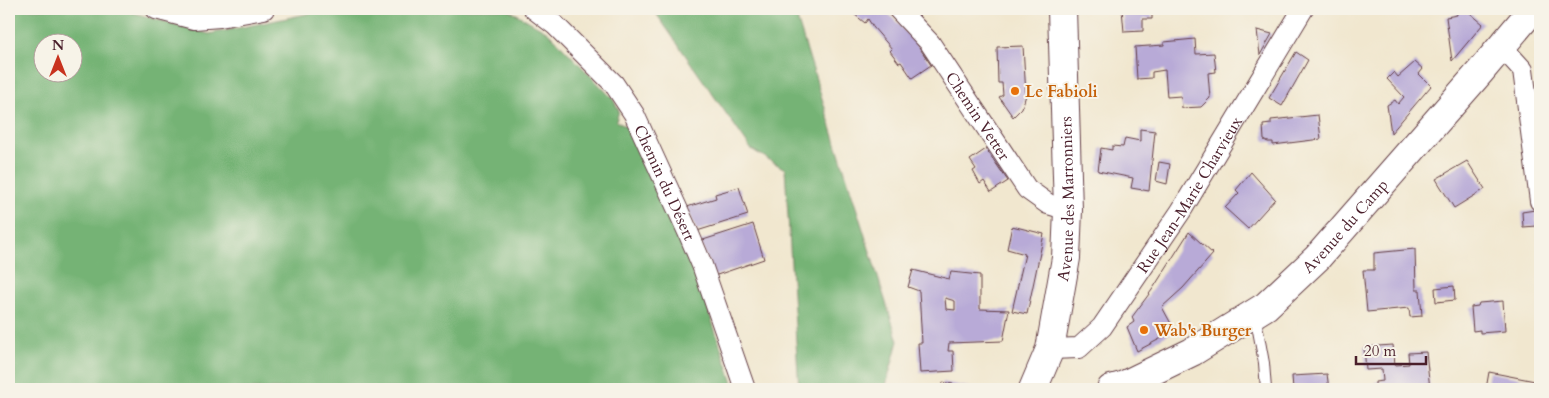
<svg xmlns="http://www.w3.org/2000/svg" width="1549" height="398" font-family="Cardo,serif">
<rect width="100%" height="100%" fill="#f7f3e8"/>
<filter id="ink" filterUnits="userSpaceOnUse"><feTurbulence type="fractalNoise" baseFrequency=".02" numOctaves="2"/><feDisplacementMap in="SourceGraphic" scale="10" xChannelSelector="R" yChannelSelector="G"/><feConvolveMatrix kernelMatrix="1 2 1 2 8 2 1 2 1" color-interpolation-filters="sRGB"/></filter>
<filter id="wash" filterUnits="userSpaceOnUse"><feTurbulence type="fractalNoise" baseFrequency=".0096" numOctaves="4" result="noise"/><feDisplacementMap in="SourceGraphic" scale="20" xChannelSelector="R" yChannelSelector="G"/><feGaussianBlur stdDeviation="1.12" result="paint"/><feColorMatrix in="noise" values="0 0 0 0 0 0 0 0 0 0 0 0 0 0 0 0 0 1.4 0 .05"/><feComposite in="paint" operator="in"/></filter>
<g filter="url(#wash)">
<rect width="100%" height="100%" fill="#f1e7cf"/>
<!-- forest -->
<g fill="#74b374" stroke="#5f6950" fill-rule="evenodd">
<path d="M9,9H120L209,34L331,9H504L511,11L548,32L613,99L619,111L616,121L630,129L700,286L735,389H148L146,388L130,389H9ZM42,42H72V72H42Z"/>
<polygon points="653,9 794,9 898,341 885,389 799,389 785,169 751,149"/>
</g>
<g id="blocks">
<!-- building -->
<g fill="#b8aad7" fill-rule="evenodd">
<polygon points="848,9 884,9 917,44 931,65 912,78 901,62 899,63 890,51 892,49 873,27 868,19 865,23"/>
<polygon points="1122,9 1152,9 1152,19 1143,19 1143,31 1124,32"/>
<polygon points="1456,9 1475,9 1475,11 1470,13 1483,24 1452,61 1446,17 1457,15"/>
<polygon points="1257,30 1272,34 1260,55"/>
<polygon points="1195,39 1196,54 1214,53 1216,72 1208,73 1210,98 1201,107 1182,108 1181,96 1167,97 1165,70 1152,72 1152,78 1137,79 1135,47 1164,45 1164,42"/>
<polygon points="1023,46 1026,95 1022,108 1013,117 999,97 1003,95 1002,83 998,83 997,47"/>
<polygon points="1296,52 1308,60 1282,106 1269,98"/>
<polygon points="1415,62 1423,69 1419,74 1431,86 1391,133 1387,105 1395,100 1398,104 1404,97 1387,79 1394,72 1398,77"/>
<polygon points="1318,115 1321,139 1273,145 1273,142 1268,142 1264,140 1263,125 1271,124 1271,120"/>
<polygon points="1140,129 1155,131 1149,191 1131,188 1133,178 1098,171 1101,148 1112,150 1112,146 1123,147 1125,138 1140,141"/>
<polygon points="986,149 1008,181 991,192 984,181 980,184 973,171 976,169 970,160"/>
<polygon points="1467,161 1485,189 1454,208 1436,179"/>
<polygon points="1159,162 1170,164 1167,184 1156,181"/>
<polygon points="1251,172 1275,199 1248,229 1225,208 1239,193 1236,190"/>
<polygon points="739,187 748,215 697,231 687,207 716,198 715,194"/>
<polygon points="1535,210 1537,226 1523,227 1522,212"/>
<polygon points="753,224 764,259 714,276 700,241"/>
<polygon points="1012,226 1044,234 1027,314 1012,311 1025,254 1007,249"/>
<polygon points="1189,232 1213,254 1183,288 1162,307 1175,331 1137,351 1127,327 1134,322 1132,317 1152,290"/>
<polygon points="1415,249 1416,290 1420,290 1422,316 1410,317 1409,308 1367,312 1363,270 1374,270 1374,253"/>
<path d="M913,270L949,279L951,272L980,275V309L1009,310L1003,341L949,343L948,351H953L954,371L920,373L918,343H922L919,291L908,287ZM945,298L955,301V310L946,309Z"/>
<polygon points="1454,286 1455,300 1436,302 1435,288"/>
<polygon points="1503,301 1505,331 1480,333 1480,330 1473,331 1471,307 1478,306 1479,303"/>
<polygon points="1393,345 1395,365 1409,364 1408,353 1426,352 1430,389 1375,389 1375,382 1383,381 1382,369 1366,370 1364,347"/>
<polygon points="1489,372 1540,382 1540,389 1486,389"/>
<polygon points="1327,374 1329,389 1293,389 1292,376"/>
<polygon points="943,382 972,388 972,389 942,389"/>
</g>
</g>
</g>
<g filter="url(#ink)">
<use href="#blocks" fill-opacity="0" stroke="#633d44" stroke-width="1"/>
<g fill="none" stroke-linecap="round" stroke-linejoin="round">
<!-- lane casing -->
<g stroke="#633d44" stroke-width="12">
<polyline id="lane" points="1255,314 1264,363 1266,389"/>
</g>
<!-- street casing -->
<g stroke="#633d44" stroke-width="22">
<g id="street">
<polyline points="156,9 194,19 220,17 264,9"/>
<path id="s1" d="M534,9L555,25L614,84L634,114L688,232L702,265L745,389"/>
<path id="s2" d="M898,9L930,43L1027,189L1048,204L1068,210"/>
<polyline points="1502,47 1523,70 1540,201"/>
<path id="s3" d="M1050,349L1079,348L1102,327L1181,211L1303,9"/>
</g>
</g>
<!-- secondary casing -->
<g stroke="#633d44" stroke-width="30">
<g id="secondary">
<path id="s4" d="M1111,389L1122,386L1192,352L1266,306L1317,258L1480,72L1533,9"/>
</g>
</g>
<!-- primary casing -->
<g stroke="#633d44" stroke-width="30">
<g id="primary">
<path id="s5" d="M1033,389L1050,349L1066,258L1068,210L1062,9"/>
</g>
</g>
<!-- lane -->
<use href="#lane" stroke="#fff" stroke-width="10"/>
<!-- street -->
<use href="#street" stroke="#fff" stroke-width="20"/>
<!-- secondary -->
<use href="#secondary" stroke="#fff" stroke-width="28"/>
<!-- primary -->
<use href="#primary" stroke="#fff" stroke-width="28"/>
</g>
</g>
<!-- markers -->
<g fill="#e8710a" stroke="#f7f3e8" stroke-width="2">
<circle cx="1015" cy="91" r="5"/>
<circle cx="1144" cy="330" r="5"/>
</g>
<g text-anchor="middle" stroke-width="4" stroke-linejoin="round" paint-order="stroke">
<!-- food labels -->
<g font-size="16" font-weight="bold" fill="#c56008" stroke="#f7f3e8" text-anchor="start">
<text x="1025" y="97">Le Fabioli</text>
<text x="1154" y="336">Wab's Burger</text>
</g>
<!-- street labels -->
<g font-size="16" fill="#4a1f2b" stroke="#f7f3e8">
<text dy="6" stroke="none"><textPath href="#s2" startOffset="134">Chemin Vetter</textPath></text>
<text dy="6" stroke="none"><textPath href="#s1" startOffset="221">Chemin du Désert</textPath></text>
<text dy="6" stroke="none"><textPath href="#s3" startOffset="219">Rue Jean-Marie Charvieux</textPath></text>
<text dy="6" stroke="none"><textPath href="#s5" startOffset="195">Avenue des Marronniers</textPath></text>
<text dy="6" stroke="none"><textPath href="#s4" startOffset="289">Avenue du Camp</textPath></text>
</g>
</g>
<!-- margin -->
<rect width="1549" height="398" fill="none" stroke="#f7f3e8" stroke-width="30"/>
<!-- north arrow -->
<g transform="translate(58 58)"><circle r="24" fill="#f7f3e8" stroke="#b29e9c"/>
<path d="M0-4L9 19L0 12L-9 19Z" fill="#c8321e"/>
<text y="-8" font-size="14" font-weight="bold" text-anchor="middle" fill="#4a1f2b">N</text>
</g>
<!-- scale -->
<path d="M1356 356v8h70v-8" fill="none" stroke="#4a1f2b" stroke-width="2.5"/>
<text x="1364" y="356" font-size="15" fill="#4a1f2b" stroke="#f7f3e8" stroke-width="4" paint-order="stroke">20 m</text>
</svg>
